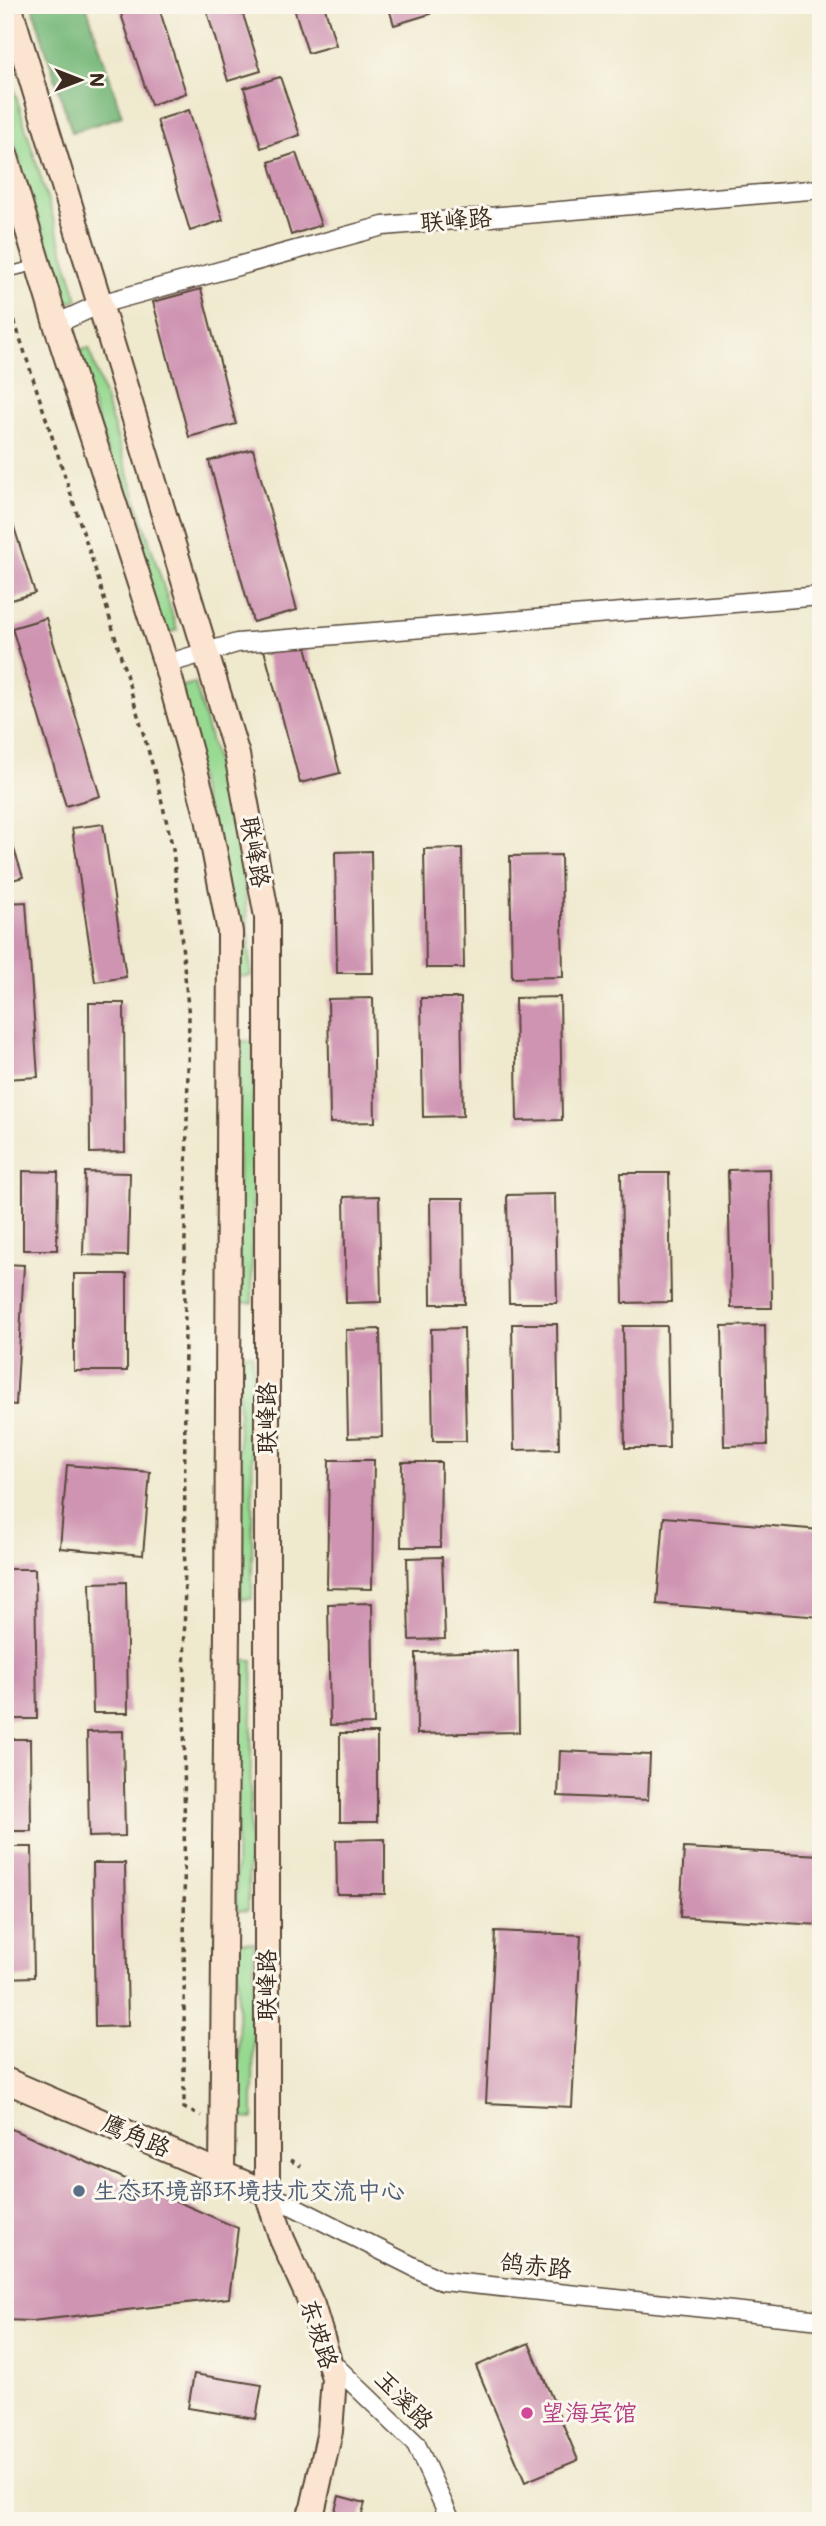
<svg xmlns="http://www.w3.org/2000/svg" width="826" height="2526" font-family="Mali,'LXGW WenKai TC',sans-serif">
<rect width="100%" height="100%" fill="#fbf7ec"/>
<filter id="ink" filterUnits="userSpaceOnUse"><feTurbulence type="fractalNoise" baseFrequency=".0143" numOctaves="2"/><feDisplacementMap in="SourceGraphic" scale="14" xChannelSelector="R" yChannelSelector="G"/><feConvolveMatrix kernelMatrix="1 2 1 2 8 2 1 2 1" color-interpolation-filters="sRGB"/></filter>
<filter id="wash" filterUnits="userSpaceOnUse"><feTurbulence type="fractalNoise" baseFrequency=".00686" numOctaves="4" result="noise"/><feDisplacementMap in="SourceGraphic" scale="28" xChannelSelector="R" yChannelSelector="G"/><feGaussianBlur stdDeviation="1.57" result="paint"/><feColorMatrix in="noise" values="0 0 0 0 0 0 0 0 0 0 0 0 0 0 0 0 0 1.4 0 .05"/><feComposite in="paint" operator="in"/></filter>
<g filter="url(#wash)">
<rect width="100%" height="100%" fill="#efe9ce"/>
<!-- green -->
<g fill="#96d991" stroke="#688258" stroke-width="2">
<polygon points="5,60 78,300 63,304 5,113"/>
<polygon points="89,348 177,630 164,634 76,352"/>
<polygon points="195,683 243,862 251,976 238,977 180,687"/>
<polygon points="238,1041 253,1041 252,1303 238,1303"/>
<polygon points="239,1353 253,1354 252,1599 238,1598"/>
<polygon points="237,1660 253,1660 248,1910 236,1911"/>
<polygon points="237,1941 254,1943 253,2119 240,2118"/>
</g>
<!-- forest -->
<polygon fill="#78b97b" stroke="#5a724c" stroke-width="2" points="32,5 86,5 122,116 72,132"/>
<g id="blocks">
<!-- building -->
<g fill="#cf94b2">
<polygon points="118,5 158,5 186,93 151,105"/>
<polygon points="205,5 240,5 261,71 228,81"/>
<polygon points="293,5 324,5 336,45 308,53"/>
<polygon points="388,5 427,5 430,14 394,25"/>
<polygon points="280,77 300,135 261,148 244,88"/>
<polygon points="189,110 223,220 190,231 157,120"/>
<polygon points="296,153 321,225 291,235 269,162"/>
<polygon points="201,289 236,424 189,437 153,302"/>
<polygon points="253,449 297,610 253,622 209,461"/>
<polygon points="5,499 35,593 5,602"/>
<polygon points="46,618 100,796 66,806 12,628"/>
<polygon points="304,639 340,773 300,783 264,650"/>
<polygon points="5,821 23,877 5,882"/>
<polygon points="103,824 126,977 95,982 72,828"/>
<polygon points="462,848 464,968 426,968 424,849"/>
<polygon points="371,851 373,973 337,973 335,852"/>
<polygon points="561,855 563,977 512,978 510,856"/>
<polygon points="26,902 38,1077 5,1079 5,903"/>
<polygon points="560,997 562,1120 517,1121 515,998"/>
<polygon points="373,998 375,1122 330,1123 328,999"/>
<polygon points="421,998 461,998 463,1116 423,1117"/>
<polygon points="89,1003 124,1003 125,1152 90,1153"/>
<polygon points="770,1169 772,1308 731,1308 728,1170"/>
<polygon points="23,1171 58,1172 57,1250 23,1250"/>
<polygon points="85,1172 130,1173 128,1256 83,1255"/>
<polygon points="621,1173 669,1173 671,1302 623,1303"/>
<polygon points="555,1194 557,1303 509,1303 507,1195"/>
<polygon points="379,1196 381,1302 346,1303 344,1197"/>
<polygon points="430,1198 464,1198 465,1304 431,1304"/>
<polygon points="5,1264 24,1265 16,1405 5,1404"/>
<rect x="74" y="1274" width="53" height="97"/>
<polygon points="512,1324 557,1324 559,1449 514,1450"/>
<polygon points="765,1325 767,1445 724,1446 722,1326"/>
<polygon points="623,1326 667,1326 669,1448 625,1448"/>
<polygon points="464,1328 466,1441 433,1441 431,1329"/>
<polygon points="380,1329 382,1437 348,1438 346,1330"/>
<polygon points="329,1460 374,1460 372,1589 327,1588"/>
<polygon points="402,1462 441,1462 440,1547 401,1547"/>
<polygon points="67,1465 150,1472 143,1555 60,1548"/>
<polygon points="664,1517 821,1530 821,1617 657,1604"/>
<polygon points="442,1557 445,1639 409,1640 407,1558"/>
<polygon points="5,1569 35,1569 37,1719 6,1719"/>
<polygon points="126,1582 128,1713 93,1713 90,1583"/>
<polygon points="372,1603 374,1724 330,1725 328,1604"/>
<polygon points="518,1651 519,1732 417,1734 416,1653"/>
<polygon points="123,1731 125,1836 89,1837 87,1732"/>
<rect x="340" y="1733" width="37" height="89"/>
<polygon points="5,1739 30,1739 31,1831 5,1831"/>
<polygon points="560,1751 650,1755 648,1800 558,1796"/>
<polygon points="385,1839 385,1894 337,1894 336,1840"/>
<polygon points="5,1847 32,1847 34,1977 5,1978"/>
<polygon points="684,1848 821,1855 821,1925 680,1917"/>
<polygon points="93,1863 125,1863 128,2026 95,2027"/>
<polygon points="495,1931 581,1935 572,2107 486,2103"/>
<polygon points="9,2128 238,2228 229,2298 32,2321 5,2320 5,2153"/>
<polygon points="529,2343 578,2460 525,2482 476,2366"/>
<polygon points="194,2374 262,2385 256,2419 188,2408"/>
<polygon points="339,2496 365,2503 360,2521 332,2521"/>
</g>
</g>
</g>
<g filter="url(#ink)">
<use href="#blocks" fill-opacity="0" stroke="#564738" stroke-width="2"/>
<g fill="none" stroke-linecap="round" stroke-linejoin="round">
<!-- lane casing -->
<g stroke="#564738" stroke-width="12">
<polyline id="lane" points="5,273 37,265"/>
</g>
<!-- street casing -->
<g stroke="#564738" stroke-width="21">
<g id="street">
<polyline points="56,324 100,304 383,226 821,189"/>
<polyline points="166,664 237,643 821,596"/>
<polyline points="267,2193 442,2281 821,2320"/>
<polyline points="329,2360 416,2444 451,2521"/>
</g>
</g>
<!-- secondary casing -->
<g stroke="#564738" stroke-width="28">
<g id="secondary">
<polyline points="9,5 237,755 267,917 267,2193 282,2239 312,2305 334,2378 330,2431 313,2508 307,2521"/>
<polyline points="5,154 56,324 166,664 208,818 230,932 227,1628 222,2173"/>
<polyline points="5,2080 267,2193"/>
</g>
</g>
<!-- path -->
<g stroke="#564738" stroke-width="3.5" stroke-dasharray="5 5" stroke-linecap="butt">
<polyline points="5,292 98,578 156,777 173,849 189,1018 185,1225 184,2108 201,2116"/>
<polyline points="290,2160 301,2166"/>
</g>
<!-- lane -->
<use href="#lane" stroke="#fff" stroke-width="9"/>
<!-- street -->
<use href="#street" stroke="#fff" stroke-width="18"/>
<!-- secondary -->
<use href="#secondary" stroke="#fce5d0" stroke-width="24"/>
</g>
</g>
<!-- markers -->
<circle fill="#5c6f8a" stroke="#fbf7ec" stroke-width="2.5" cx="79" cy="2191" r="7"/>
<circle fill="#d1479c" stroke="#fbf7ec" stroke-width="2.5" cx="527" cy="2413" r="7"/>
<g text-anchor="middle" stroke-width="6" stroke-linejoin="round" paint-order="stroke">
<!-- street labels -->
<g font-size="24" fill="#3b2a1e" stroke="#fbf7ec">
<text transform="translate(456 220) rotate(-5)" y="8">联峰路</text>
<text transform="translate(255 852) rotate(80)" y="8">联峰路</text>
<text transform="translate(267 1418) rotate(-90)" y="8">联峰路</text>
<text transform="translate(267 1985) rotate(-90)" y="8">联峰路</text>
<text transform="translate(136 2136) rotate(23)" y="8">鹰角路</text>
<text transform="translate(536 2266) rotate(6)" y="8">鸽赤路</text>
<text transform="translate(319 2334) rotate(72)" y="8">东坡路</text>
<text transform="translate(404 2400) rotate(46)" y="8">玉溪路</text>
</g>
<!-- service labels -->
<g font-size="24" fill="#4e5e75" stroke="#fbf7ec" text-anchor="start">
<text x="93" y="2199">生态环境部环境技术交流中心</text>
</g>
<!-- hotel labels -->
<g font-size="24" fill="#b23c85" stroke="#fbf7ec" text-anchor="start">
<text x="541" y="2421">望海宾馆</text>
</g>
</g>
<!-- margin -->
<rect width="826" height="2526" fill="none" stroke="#fbf7ec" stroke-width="28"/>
<!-- north arrow -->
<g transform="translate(80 80) rotate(90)" stroke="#fbf7ec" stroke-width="5" paint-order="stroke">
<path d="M0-5L12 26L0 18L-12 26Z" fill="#3b2a1e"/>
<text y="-10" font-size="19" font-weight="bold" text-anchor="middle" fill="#3b2a1e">N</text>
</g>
</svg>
